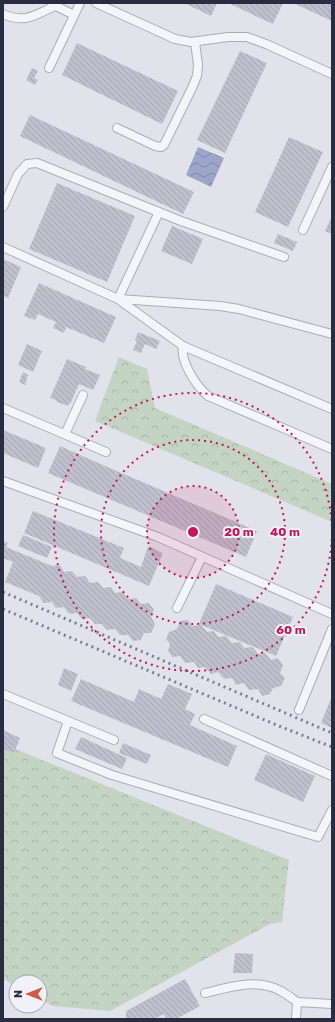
<svg xmlns="http://www.w3.org/2000/svg" width="335" height="1022" font-family="Rubik,sans-serif">
<defs>
<pattern id="forest-crowns" width="20" height="18" patternUnits="userSpaceOnUse"><rect width="20" height="18" fill="#c3d4c3"/><path d="M2 6a3 3 0 1 1 6 0M12 15a3 3 0 1 1 6 0" fill="none" stroke="#a8b6a9"/></pattern>
<pattern id="water-waves" width="16" height="10" patternUnits="userSpaceOnUse"><rect width="16" height="10" fill="#9da6ca"/><path d="M0 5q4-4 8 0t8 0" fill="none" stroke="#8087a6"/></pattern>
<pattern id="building-back-hatch" width="6" height="6" patternUnits="userSpaceOnUse"><rect width="6" height="6" fill="#bfc0cd"/><path d="M-1 5l2 2M0 0l6 6M5-1l2 2" fill="none" stroke="#a4a5b1"/></pattern>
</defs>
<rect width="100%" height="100%" fill="#e2e3ea"/>
<!-- forest -->
<g fill="url(#forest-crowns)">
<polygon points="119,357 147,369 155,408 332,484 332,522 95,421"/>
<polygon points="3,744 289,860 282,922 270,924 110,1011 53,1006 40,999 40,982 16,982 16,986 3,979"/>
</g>
<!-- water -->
<polygon fill="url(#water-waves)" points="198,147 224,158 211,187 186,175"/>
<!-- building -->
<g fill="url(#building-back-hatch)">
<polygon points="184,3 217,3 211,16"/>
<polygon points="228,3 283,3 273,24"/>
<polygon points="293,3 332,3 332,21"/>
<polygon points="77,43 178,91 162,124 62,75"/>
<polygon points="240,51 267,63 225,153 197,140"/>
<polygon points="32,68 38,71 34,78 38,80 35,85 26,80"/>
<polygon points="30,115 194,192 183,214 20,136"/>
<polygon points="289,137 323,152 288,227 255,212"/>
<polygon points="57,183 135,216 107,282 29,249"/>
<polygon points="332,216 332,234 325,231"/>
<polygon points="172,226 203,239 192,264 161,251"/>
<polygon points="278,234 297,242 293,251 274,243"/>
<polygon points="3,259 21,267 8,298 3,296"/>
<polygon points="39,283 116,317 104,343 66,327 64,333 53,328 56,322 38,314 35,320 24,316"/>
<polygon points="138,332 160,341 156,349 145,344 141,353 133,350 137,341 135,340"/>
<polygon points="27,344 42,351 33,372 18,365"/>
<polygon points="67,359 86,367 85,369 100,375 93,390 79,384 70,404 69,403 68,406 57,402 56,400 50,398"/>
<polygon points="23,372 28,375 25,385 19,382"/>
<polygon points="3,430 46,448 38,468 3,453"/>
<polygon points="60,446 105,466 257,531 246,557 48,473"/>
<polygon points="33,511 124,548 120,558 141,567 148,546 163,553 149,586 24,533"/>
<polygon points="23,535 52,547 47,558 18,546"/>
<polygon points="3,541 8,543 6,547 52,566 60,565 64,572 72,571 77,577 85,576 90,583 98,582 103,588 111,587 115,593 123,592 128,599 136,598 141,604 149,603 154,610 151,617 155,624 151,633 144,633 141,640 133,641 128,635 120,635 115,629 107,630 102,624 95,624 90,618 82,619 77,613 69,614 64,607 56,608 52,602 44,603 39,596 5,582 13,562 3,558"/>
<polygon points="216,584 293,617 276,656 199,624"/>
<polygon points="188,620 192,626 201,625 207,632 214,631 218,637 226,636 232,643 240,642 244,648 252,647 258,654 265,653 271,660 278,658 283,665 280,673 285,678 281,686 273,688 270,694 262,696 258,689 249,690 244,683 236,685 232,678 224,679 218,672 211,674 205,667 198,668 194,662 185,663 180,656 172,657 168,651 170,644 166,639 169,632 177,629 180,621"/>
<polygon points="64,668 78,674 71,691 58,685"/>
<polygon points="81,679 134,702 139,689 161,699 168,684 192,694 185,709 195,714 190,725 237,746 228,767 71,701"/>
<polygon points="332,696 332,728 321,723"/>
<polygon points="3,730 20,738 14,753 3,749"/>
<polygon points="81,737 127,758 122,769 75,749"/>
<polygon points="123,743 151,755 147,764 119,753"/>
<polygon points="266,754 315,776 303,802 254,780"/>
<polygon points="235,953 253,954 252,973 233,973"/>
<polygon points="185,979 200,1006 176,1019 166,1019 164,1014 154,1019 128,1019 128,1018 126,1018 126,1011"/>
</g>
<g fill="none" stroke-linecap="round" stroke-linejoin="round">
<!-- lane casing -->
<g stroke="#abacb8" stroke-width="10">
<g id="lane">
<polyline points="96,3 175,39 191,42 228,37 247,37 266,44 332,74"/>
<polyline points="52,4 74,15"/>
<path d="M3,14C25,24 35,15 55,6"/>
<polyline points="49,68 80,3"/>
<polyline points="117,128 155,146 161,147 164,145 192,88 197,76 198,65 195,42"/>
<polyline points="3,207 18,174 27,164 37,163 181,221 284,257"/>
<polyline points="303,230 332,167"/>
<polyline points="3,247 118,299 183,346 332,409"/>
<polyline points="118,299 159,212"/>
<polyline points="119,299 220,306 239,309 332,334"/>
<path d="M183,346C180,361 196,386 208,396L332,449"/>
<polyline points="3,408 106,452"/>
<polyline points="65,434 83,395"/>
<polyline points="3,481 158,537 332,614"/>
<polyline points="177,608 202,557"/>
<polyline points="3,694 114,740"/>
<polyline points="299,710 332,629"/>
<polyline points="204,719 332,776"/>
<polyline points="68,721 57,753 112,775 318,837 332,810"/>
<path d="M205,993C230,987 257,978 281,991C286,994 292,998 297,1002"/>
<polyline points="296,1019 297,1002 332,1004"/>
</g>
</g>
<!-- lane -->
<use href="#lane" stroke="#f4f5f8" stroke-width="8"/>
<!-- rail -->
<g stroke="#7b7e94" stroke-width="3" stroke-dasharray="2 4" stroke-linecap="butt">
<polyline points="3,592 332,733"/>
<polyline points="3,609 279,726 332,747"/>
</g>
</g>
<!-- distance rings -->
<circle cx="193" cy="532" r="46" fill="#c2185b" fill-opacity=".12"/>
<g fill="none" stroke="#c2185b" stroke-width="2" stroke-dasharray="2 4">
<circle cx="193" cy="532" r="46"/>
<circle cx="193" cy="532" r="92"/>
<path d="M332 533A139 139 0 1 1 332 531"/>
</g>
<circle cx="193" cy="532" r="6" fill="#c2185b" stroke="#f1f2f7" stroke-width="2"/>
<g font-size="12" text-anchor="middle" font-weight="bold" fill="#c2185b" stroke="#f1f2f7" stroke-width="4" stroke-linejoin="round" paint-order="stroke">
<text x="239" y="536">20 m</text>
<text x="285" y="536">40 m</text>
<text x="291" y="634">60 m</text>
</g>
<!-- border -->
<rect width="335" height="1022" fill="none" stroke="#2a2c42" stroke-width="8"/>
<!-- north arrow -->
<g transform="translate(28 994) rotate(270)"><circle r="19" fill="#f1f2f7" stroke="#a1a3af"/>
<path d="M0-3L7 15L0 10L-7 15Z" fill="#cf5847"/>
<text y="-6" font-size="11" font-weight="bold" text-anchor="middle" fill="#2a2c42">N</text>
</g>
</svg>
